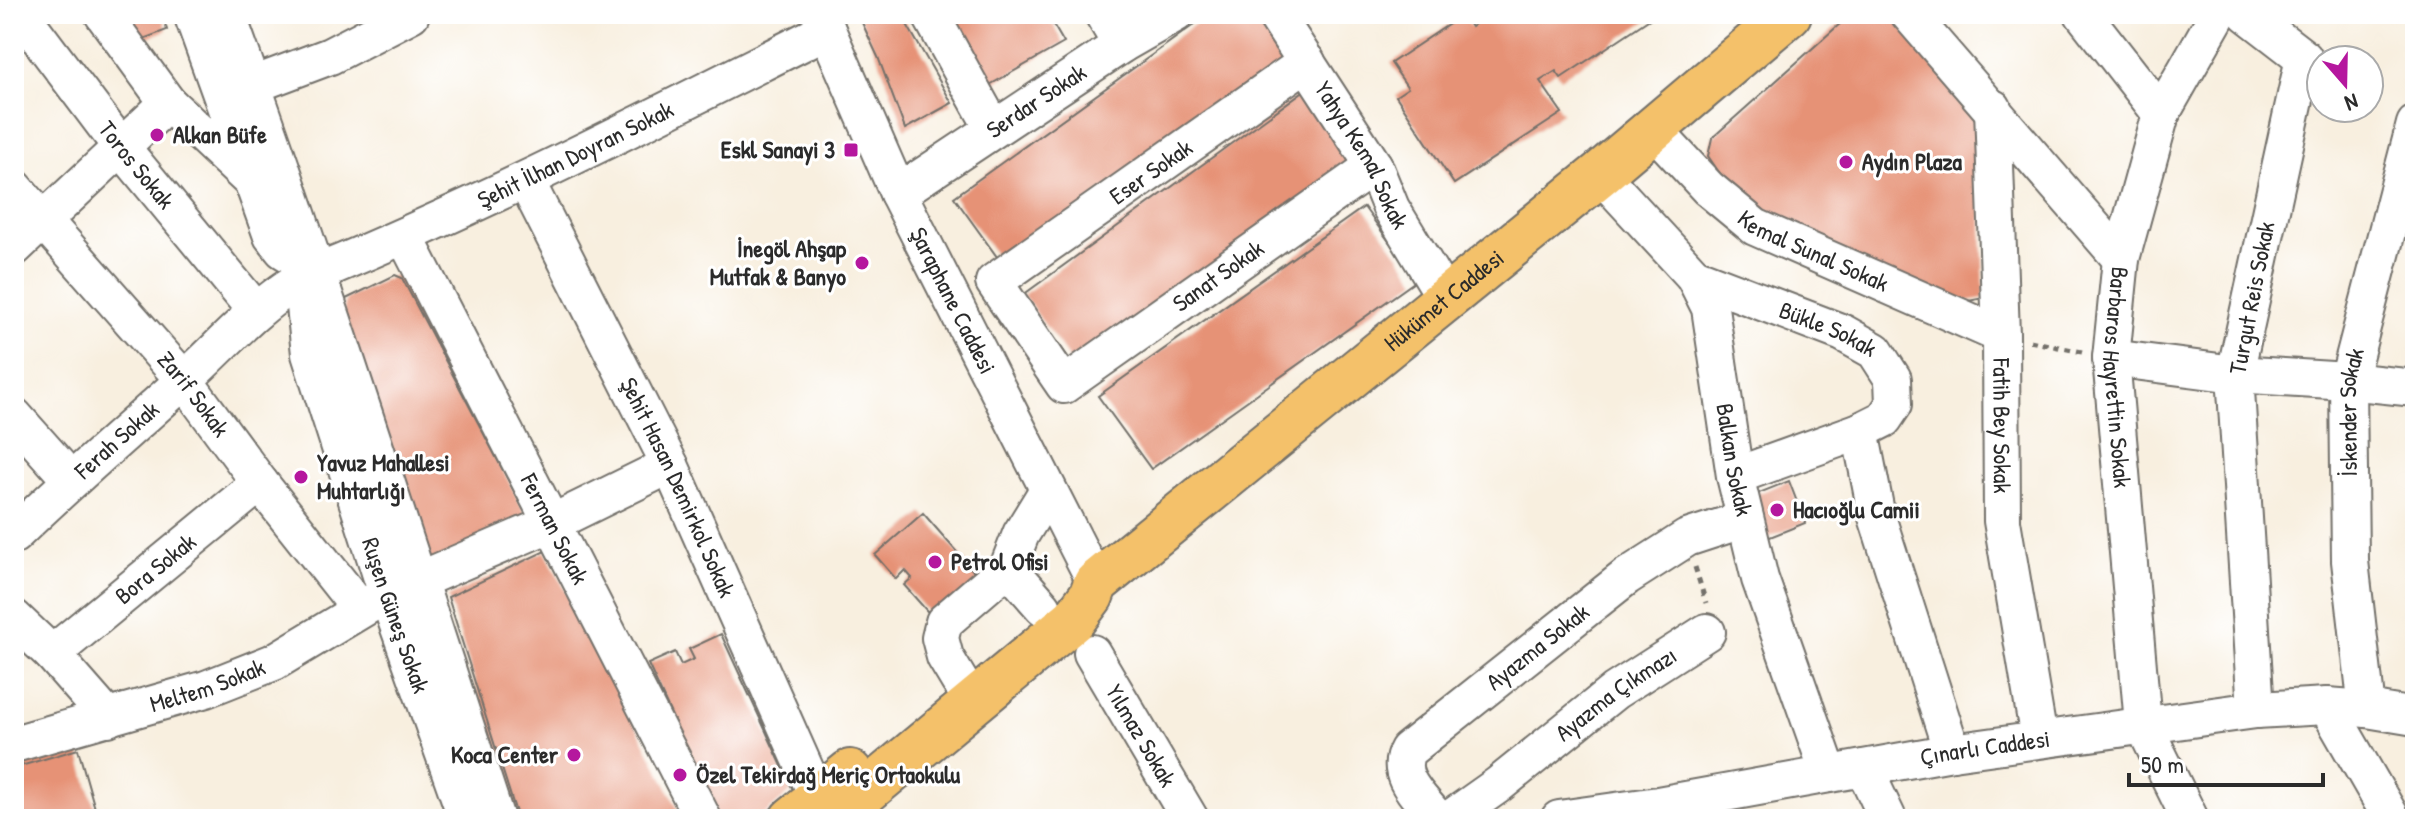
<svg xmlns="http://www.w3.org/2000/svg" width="2429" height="833" font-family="'Patrick Hand',sans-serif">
<rect width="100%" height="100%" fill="#fff"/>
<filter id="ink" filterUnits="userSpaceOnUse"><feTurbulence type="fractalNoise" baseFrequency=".0125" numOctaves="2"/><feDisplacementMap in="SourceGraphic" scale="16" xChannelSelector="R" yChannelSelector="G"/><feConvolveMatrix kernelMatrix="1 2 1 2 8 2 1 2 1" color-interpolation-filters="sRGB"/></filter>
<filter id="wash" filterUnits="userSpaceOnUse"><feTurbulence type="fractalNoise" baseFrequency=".006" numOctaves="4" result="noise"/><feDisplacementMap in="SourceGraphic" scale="32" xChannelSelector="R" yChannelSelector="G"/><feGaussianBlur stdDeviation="1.8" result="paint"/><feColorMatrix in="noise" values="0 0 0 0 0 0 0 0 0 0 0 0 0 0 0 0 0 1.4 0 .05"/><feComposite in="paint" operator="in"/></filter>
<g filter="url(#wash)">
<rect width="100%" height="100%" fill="#f8efdf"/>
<g id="blocks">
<!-- building -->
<g fill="#e69276">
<polygon points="119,14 162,14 167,30 130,44"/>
<polygon points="858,14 901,14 952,103 905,129 878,57"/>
<polygon points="946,14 1047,14 1064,43 986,87"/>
<polygon points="1209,14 1261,14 1294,60 1005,268 954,197"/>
<polygon points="1475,14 1657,14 1561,78 1556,71 1540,81 1562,113 1454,184 1396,96 1408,88 1391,63 1463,15 1471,27 1479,21"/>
<polygon points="1851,14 1891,14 1975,116 1980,134 1984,298 1942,306 1748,215 1708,156 1712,138"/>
<polygon points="1309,87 1363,160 1076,368 1023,295"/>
<polygon points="1364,207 1417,280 1151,469 1098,396"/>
<polygon points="395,275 402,278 528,518 425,571 341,320 346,299"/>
<polygon points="1789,481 1805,523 1765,539 1749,497"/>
<polygon points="923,513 988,588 942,628 904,585 912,578 905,570 896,579 875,555"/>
<polygon points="545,551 659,770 683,819 518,819 448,597"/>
<polygon points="721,634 793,790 759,819 719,819 648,664 675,652 681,665 694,659 689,649"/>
<polygon points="78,749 98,819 14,819 14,768"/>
</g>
</g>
</g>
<g filter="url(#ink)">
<use href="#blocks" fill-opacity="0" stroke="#73706a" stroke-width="2"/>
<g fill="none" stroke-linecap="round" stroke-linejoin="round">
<!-- minor casing -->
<g stroke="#73706a" stroke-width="40">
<g id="minor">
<path id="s1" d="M21,14L121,147L256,311"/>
<polyline points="103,14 168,103 250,180"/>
<polyline points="192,14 272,236 283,250 319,272"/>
<path d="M227,14C323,280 408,550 496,819"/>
<path id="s2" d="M820,14L898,193L1096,583"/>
<polyline points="930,14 993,128"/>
<polyline points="1103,14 1121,45"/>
<path id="s3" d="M1275,14L1374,166L1391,208L1446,299"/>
<polyline points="1909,14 2121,259"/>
<path id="s4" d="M2083,14L2161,114L2121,259L2111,358L2143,724L2190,819"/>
<polyline points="2247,14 2304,58 2235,374 2256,710"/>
<path id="s5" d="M1307,62L994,282L1064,385L1374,166"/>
<polyline points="253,85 330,56 411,14"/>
<path id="s6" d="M1993,108L2001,335L2002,521L2039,739"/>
<polyline points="2161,114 2218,14"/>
<path id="s7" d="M1652,128L1708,188L1755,227L2001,335"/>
<path id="s8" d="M1600,174L1694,276L1710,308L1735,476L1760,579L1829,774"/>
<path id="s9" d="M526,181L670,465L818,798"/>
<path id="s10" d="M14,187L184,380L260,483L360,609"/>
<path id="s11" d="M898,193L1121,45L1175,14"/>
<path id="s12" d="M405,237L703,819"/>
<polyline points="14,248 168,103"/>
<path id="s13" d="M319,272L305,306L310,354L387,594L467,819"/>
<path id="s14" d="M319,272C493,200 659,114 827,30"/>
<path id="s15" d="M1694,276L1843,333L1875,351L1893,379L1894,404L1884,419L1860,431L1735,476"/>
<polyline points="2111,358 2235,374 2348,381 2415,388"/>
<polyline points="14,416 71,480"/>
<polyline points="1860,431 1877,517 1952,752"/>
<path id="s16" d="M14,535C68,482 126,433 182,382C219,349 251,311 293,284"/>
<polyline points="1008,567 1043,607"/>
<polyline points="14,618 52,654 108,718"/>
<path id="s17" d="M1092,653L1190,819"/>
<path id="s18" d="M52,654L260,483"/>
<polyline points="960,682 945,657 940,638 944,622 1008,567 1021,534 1048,490"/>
<polyline points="2327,706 2392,819"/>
<path id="s19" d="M2367,709L2350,561L2348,381L2415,124"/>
<path id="s20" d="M14,744L206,689L274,662L387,594L552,523L670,465"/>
<polyline points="1864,768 1888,819"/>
<path id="s21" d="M1437,819C1421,798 1393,776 1408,750L1626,577L1687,538L1745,519"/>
<path id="s22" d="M1450,819L1498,785L1615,691L1707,632"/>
<path id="s23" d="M1559,819L1658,805L1952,752L2256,710L2327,706L2367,709L2415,717"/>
</g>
</g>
<!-- major casing -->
<g stroke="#73706a" stroke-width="48">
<g id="major">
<polyline points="792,819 850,772"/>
<path id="s24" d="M833,819L1074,619L1091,596L1096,583L1600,174L1789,14"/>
</g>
</g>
<!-- path -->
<g stroke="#73706a" stroke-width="5" stroke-dasharray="6 6" stroke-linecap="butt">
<polyline points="2030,341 2082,352"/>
<polyline points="1695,567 1706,603"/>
</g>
<!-- minor -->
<use href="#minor" stroke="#fff" stroke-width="36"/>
<!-- major -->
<use href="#major" stroke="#f4c16a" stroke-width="44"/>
</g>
</g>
<!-- markers -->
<g fill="#b5179e" stroke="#fff" stroke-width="3">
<circle cx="157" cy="135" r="8"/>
<rect x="843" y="142" width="16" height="16" rx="4"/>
<circle cx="1846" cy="162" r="8"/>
<circle cx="862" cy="263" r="8"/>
<circle cx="301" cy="477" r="8"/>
<circle cx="1777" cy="510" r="8"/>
<circle cx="935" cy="562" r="8"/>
<circle cx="574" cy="755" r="8"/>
<circle cx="680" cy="775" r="8"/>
</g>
<g text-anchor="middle" stroke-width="6" stroke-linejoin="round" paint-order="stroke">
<!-- street labels -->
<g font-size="24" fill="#2b2b2b" stroke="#fff">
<text dy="8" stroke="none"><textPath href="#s11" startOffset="166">Serdar Sokak</textPath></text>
<text dy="8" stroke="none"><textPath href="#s14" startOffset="282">Şehit İlhan Doyran Sokak</textPath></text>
<text dy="8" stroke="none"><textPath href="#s3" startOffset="166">Yahya Kemal Sokak</textPath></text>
<text dy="8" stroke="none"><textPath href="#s1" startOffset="190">Toros Sokak</textPath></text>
<text transform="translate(1151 172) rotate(-35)" y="8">Eser Sokak</text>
<text dy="8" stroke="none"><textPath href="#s7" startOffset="206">Kemal Sunal Sokak</textPath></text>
<text dy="8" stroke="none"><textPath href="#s5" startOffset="696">Sanat Sokak</textPath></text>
<text transform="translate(2252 298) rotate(-79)" y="8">Turgut Reis Sokak</text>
<text dy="8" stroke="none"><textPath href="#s24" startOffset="804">Hükümet Caddesi</textPath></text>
<text dy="8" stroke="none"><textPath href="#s2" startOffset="316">Şaraphane Caddesi</textPath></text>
<text dy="8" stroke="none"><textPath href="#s15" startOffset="144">Bükle Sokak</textPath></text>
<text dy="8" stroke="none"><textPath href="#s4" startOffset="396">Barbaros Hayrettin Sokak</textPath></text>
<text dy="8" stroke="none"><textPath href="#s10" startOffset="274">Zarif Sokak</textPath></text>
<text dy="8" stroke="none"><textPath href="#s19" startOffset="298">İskender Sokak</textPath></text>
<text dy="8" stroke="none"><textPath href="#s6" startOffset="318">Fatih Bey Sokak</textPath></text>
<text dy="8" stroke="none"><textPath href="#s16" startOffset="140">Ferah Sokak</textPath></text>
<text dy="8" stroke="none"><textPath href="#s8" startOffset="328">Balkan Sokak</textPath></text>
<text dy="8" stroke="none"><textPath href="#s9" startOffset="342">Şehit Hasan Demirkol Sokak</textPath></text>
<text dy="8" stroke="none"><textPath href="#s12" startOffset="328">Ferman Sokak</textPath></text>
<text dy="8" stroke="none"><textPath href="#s18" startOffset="134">Bora Sokak</textPath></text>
<text dy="8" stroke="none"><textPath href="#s13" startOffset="360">Ruşen Güneş Sokak</textPath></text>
<text dy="8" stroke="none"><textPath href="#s21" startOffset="246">Ayazma Sokak</textPath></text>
<text dy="8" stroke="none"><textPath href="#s20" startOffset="202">Meltem Sokak</textPath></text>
<text dy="8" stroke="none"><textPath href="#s22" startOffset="208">Ayazma Çıkmazı</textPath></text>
<text dy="8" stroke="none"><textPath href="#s17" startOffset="96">Yılmaz Sokak</textPath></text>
<text dy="8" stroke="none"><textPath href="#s23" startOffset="432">Çınarlı Caddesi</textPath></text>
</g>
<!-- poi labels -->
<g font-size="24" font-weight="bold" fill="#2b2b2b" stroke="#fff" text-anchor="start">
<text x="173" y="143">Alkan Büfe</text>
<text x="835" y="158" text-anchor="end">Eskl Sanayi 3</text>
<text x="1862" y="170">Aydın Plaza</text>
<text x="846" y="257" text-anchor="end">İnegöl Ahşap<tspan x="846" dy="28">Mutfak &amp; Banyo</tspan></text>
<text x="317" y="471">Yavuz Mahallesi<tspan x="317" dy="28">Muhtarlığı</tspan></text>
<text x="1793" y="518">Hacıoğlu Camii</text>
<text x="951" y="570">Petrol Ofisi</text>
<text x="558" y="763" text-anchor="end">Koca Center</text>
<text x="696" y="783">Özel Tekirdağ Meriç Ortaokulu</text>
</g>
</g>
<!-- margin -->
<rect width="2429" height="833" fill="none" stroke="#fff" stroke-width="48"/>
<!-- north arrow -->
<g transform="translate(2345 84) rotate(160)"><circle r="38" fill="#ffffff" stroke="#aaaaaa" stroke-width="2"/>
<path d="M0-6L14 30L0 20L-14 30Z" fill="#b5179e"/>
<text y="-12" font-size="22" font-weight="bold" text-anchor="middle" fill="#2b2b2b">N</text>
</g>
<!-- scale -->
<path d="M2129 773v12h194v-12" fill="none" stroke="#2b2b2b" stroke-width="4"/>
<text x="2141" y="773" font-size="24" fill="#2b2b2b" stroke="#ffffff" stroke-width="6" paint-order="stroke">50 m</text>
</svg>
